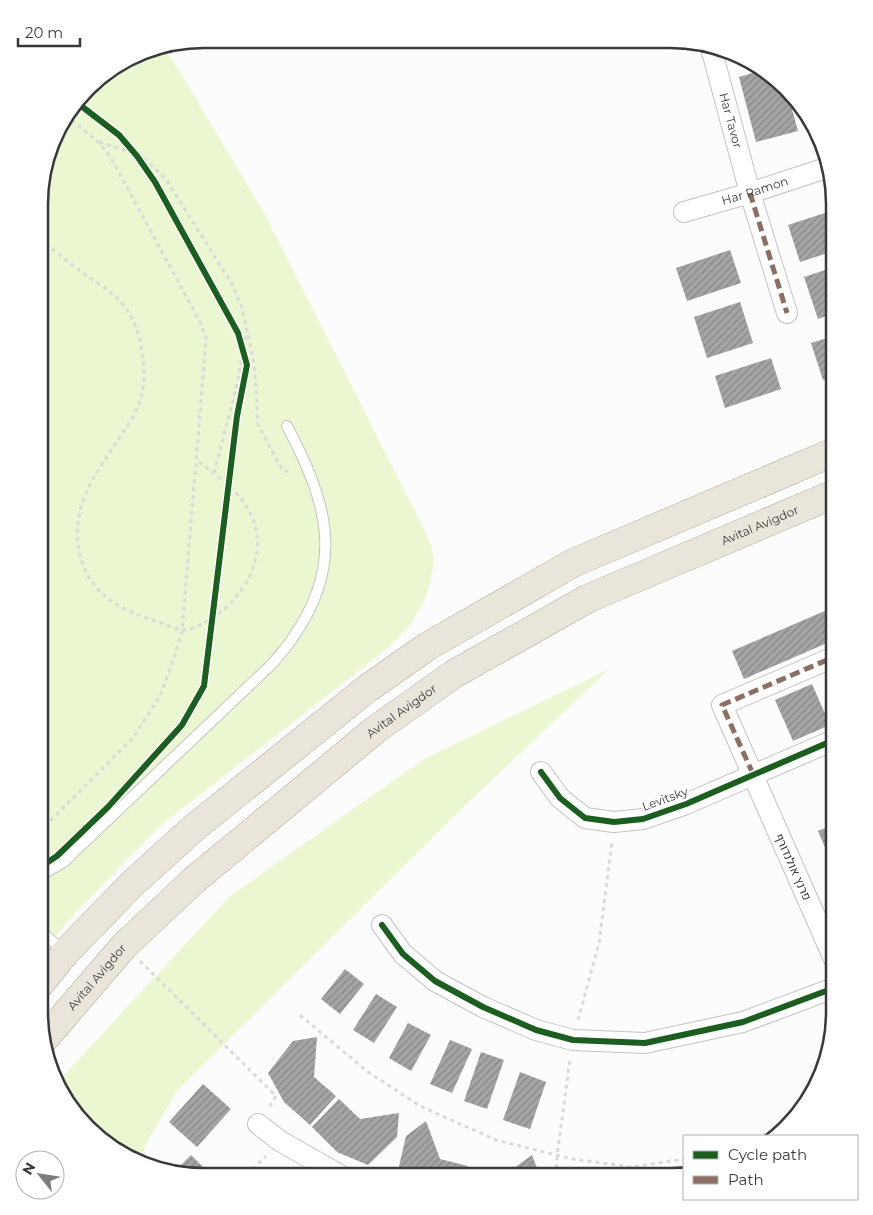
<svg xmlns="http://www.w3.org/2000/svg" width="873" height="1215" font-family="Montserrat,Heebo,sans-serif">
<defs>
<pattern id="building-hatch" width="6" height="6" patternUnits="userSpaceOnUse" patternTransform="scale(1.25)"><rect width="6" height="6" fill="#a4a4a6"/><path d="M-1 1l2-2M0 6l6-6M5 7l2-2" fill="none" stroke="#878788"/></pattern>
</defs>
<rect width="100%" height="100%" fill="#fcfcfd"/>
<!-- park -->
<g fill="#ebf7d0">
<polygon points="161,46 177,67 263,211 421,523 431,545 434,560 431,579 425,600 420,608 409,626 388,648 161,825 75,913 39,956 40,181 61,121 95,79 150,48"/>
<polygon points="609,669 455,815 176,1092 144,1148 147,1160 103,1142 57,1086 66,1073 229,897 424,759"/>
</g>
<!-- building -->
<g fill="url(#building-hatch)">
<polygon points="763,70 770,73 788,95 798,131 756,142 739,77"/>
<polygon points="834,210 834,251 800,262 788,225"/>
<polygon points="730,250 741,283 687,301 676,268"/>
<polygon points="834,267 834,313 818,319 804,277"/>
<polygon points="740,302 753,343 707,358 694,317"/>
<polygon points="834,336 834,377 823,380 811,343"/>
<polygon points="771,358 781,389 725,408 715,376"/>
<polygon points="834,607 834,640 744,679 732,651"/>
<polygon points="812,684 830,725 793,741 775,700"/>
<polygon points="834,824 834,863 832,864 818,831"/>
<polygon points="345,969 364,984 340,1014 321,999"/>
<polygon points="376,994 397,1007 374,1043 353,1030"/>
<polygon points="408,1023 431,1035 411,1071 389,1058"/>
<polygon points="317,1037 314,1077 336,1096 310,1125 284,1102 268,1073 293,1041"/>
<polygon points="450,1040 472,1049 452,1093 430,1084"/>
<polygon points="481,1052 504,1060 487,1109 464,1101"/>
<polygon points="520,1072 546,1082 530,1129 503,1120"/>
<polygon points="203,1084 231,1109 197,1147 169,1122"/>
<polygon points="339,1099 360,1119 399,1113 397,1137 368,1165 337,1152 312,1127"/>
<polygon points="426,1121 440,1159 468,1166 465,1176 397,1175 406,1136"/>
<polygon points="191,1155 211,1175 182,1175 174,1172"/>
<polygon points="532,1155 540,1176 503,1176"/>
<polygon points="472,1170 489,1175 489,1176 470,1176"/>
</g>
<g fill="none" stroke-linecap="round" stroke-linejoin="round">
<!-- lane casing -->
<g stroke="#c3c3c5" stroke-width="12">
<g id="lane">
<path d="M39,876L64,862L71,855L273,663C280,654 288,646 294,636C346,561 326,500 287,426"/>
<polyline points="39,930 65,952"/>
</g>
</g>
<!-- street casing -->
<g stroke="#c3c3c5" stroke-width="22">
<g id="street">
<path id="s1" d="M711,48L750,193L787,313"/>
<path id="s2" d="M684,212L750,193L826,168"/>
<polyline points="541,772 560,798 585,818 614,822 643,819 686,804 834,740"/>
<polyline points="382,925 403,954 435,981 483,1007 536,1030 573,1040 645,1043 743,1022 834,988"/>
<polyline points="834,959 722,705 834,657"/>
<polyline points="258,1124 280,1141 340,1175"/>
</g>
</g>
<!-- primary casing -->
<g stroke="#b3ac98" stroke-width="29">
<g id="primary">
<polyline points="39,985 65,953 133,883 195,827 368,688 428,646 573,563 834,452"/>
<path id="s3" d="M45,1038L124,946L193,881L375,730L454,674L587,599L834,494"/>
</g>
</g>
<!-- path -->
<g stroke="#dadada" stroke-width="3" stroke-dasharray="4 4" stroke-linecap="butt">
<polyline points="99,142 127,151 148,161 167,181 232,284 242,308 252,353 255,374 258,425 283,471 291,471"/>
<path d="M40,238C55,252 71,264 87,276C98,283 111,291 120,301C133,316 140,333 142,352C145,369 145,385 140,401C136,414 127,426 120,437C93,478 65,513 83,565C96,600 129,613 162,623C168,625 177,630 183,630C193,629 203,624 211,619C243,599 268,557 253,519C242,492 219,477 196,460"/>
<polyline points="214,473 237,385 246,332"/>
<polyline points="39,832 133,738 160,696 172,664 182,631 205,353 206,338 200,322 110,156 98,142 66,115"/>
<polyline points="140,961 276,1096 268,1109"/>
<polyline points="300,1015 368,1072 420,1106 496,1140 572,1159 632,1167 684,1159"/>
<polyline points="578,1020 599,943 612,842"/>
<polyline points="247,1175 266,1156"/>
<polyline points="556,1176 557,1156 570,1060"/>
</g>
<!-- lane -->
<use href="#lane" stroke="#fff" stroke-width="10"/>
<!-- street -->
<use href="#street" stroke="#fff" stroke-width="20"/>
<!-- primary -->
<use href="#primary" stroke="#e9e5da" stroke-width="28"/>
<!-- quiet -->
<g stroke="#8d6e63" stroke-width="5" stroke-dasharray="10 5" stroke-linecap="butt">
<polyline points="750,193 787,313"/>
<polyline points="753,774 722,705 834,657"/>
</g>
<!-- cycleway casing -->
<g stroke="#fff" stroke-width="9">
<g id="cycleway">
<polyline points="541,772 560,798 585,818 614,822 643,819 686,804 834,740"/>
<polyline points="39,868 57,856 108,807 182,725 204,686 237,416 247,365 238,333 155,182 137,156 119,135 76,102"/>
<polyline points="382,925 403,954 435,981 483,1007 536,1030 573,1040 645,1043 743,1022 834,988"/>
</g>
</g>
<!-- cycleway -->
<use href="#cycleway" stroke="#1b5e20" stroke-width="6"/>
</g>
<g text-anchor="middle" stroke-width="5" stroke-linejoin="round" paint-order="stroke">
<!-- street labels -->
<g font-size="12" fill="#38393d" stroke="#fff">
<text dy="4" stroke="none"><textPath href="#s1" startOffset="75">Har Tavor</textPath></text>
<text dy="4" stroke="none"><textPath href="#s2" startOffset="74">Har Ramon</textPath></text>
<text dy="4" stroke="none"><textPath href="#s3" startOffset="890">Avital Avigdor</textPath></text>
<text dy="4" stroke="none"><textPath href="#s3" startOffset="485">Avital Avigdor</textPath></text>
<text transform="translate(665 799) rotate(-20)" y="4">Levitsky</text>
<text transform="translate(793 867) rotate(66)" y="4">פרנץ אולנדורף</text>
<text dy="4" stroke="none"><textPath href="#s3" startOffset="80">Avital Avigdor</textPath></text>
</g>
</g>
<!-- crop -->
<path d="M0 0H873V1215H0ZM204 48H670A156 156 0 0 1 826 204V1012A156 156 0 0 1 670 1168H204A156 156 0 0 1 48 1012V204A156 156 0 0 1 204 48Z" fill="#fff" fill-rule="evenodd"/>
<path fill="none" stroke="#38393d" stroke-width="2.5" d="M204 48H670A156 156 0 0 1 826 204V1012A156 156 0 0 1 670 1168H204A156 156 0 0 1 48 1012V204A156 156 0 0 1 204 48Z"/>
<!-- legend -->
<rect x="683" y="1135" width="175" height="65" fill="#ffffff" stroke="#afb0b1"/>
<rect x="693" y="1151" width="25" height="8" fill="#1b5e20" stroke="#afb0b1"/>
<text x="728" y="1160" font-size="15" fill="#38393d">Cycle path</text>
<rect x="693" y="1176" width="25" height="8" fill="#8d6e63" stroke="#afb0b1"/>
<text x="728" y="1185" font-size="15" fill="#38393d">Path</text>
<!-- north arrow -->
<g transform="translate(40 1175) rotate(300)"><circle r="24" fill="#ffffff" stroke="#afb0b1"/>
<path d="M0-4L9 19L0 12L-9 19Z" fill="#7d7d80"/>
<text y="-8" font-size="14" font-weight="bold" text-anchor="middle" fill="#38393d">N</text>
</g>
<!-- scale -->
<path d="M18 38v8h62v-8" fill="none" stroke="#38393d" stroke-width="2.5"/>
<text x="25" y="38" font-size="15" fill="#38393d" stroke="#ffffff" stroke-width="4" paint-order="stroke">20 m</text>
</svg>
